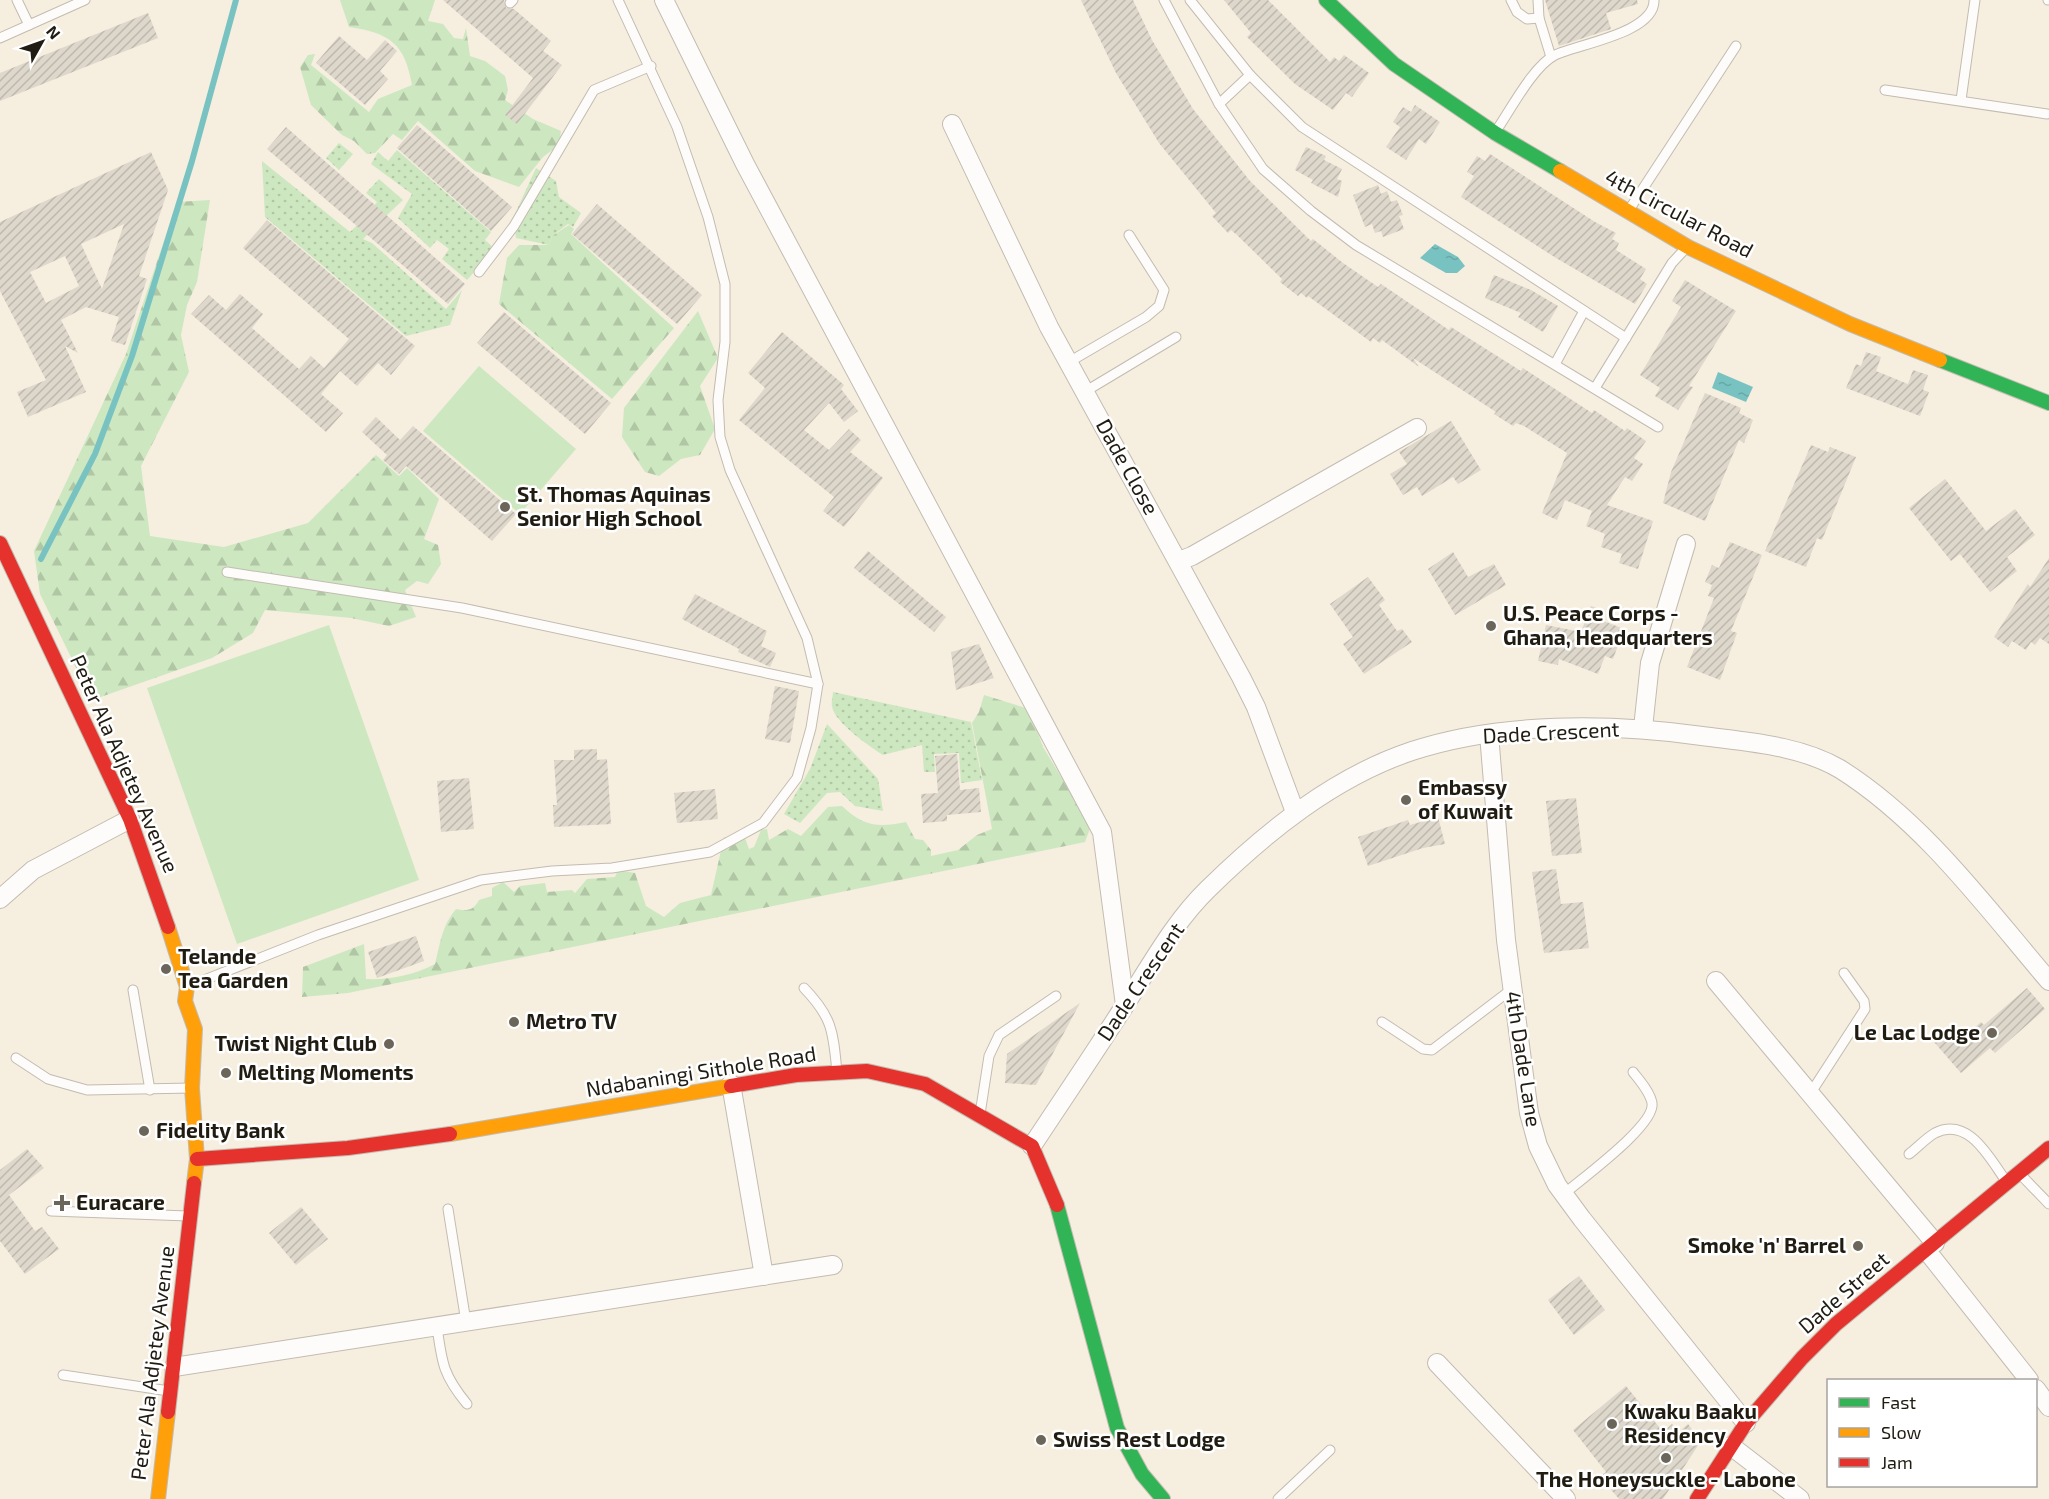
<svg xmlns="http://www.w3.org/2000/svg" width="2049" height="1499" font-family="'Exo 2',sans-serif">
<defs>
<pattern id="grass-dots" width="8" height="8" patternUnits="userSpaceOnUse" patternTransform="scale(1.5)"><rect width="8" height="8" fill="#cde8c0"/><path d="M2 2h.1M6 6h.1" fill="none" stroke="#b0c6a4" stroke-width="1.8" stroke-linecap="round"/></pattern>
<pattern id="forest-firs" width="22" height="20" patternUnits="userSpaceOnUse" patternTransform="scale(1.5)"><rect width="22" height="20" fill="#cde8c0"/><path d="M5 1l3.5 6h-7zM16 11l3.5 6h-7z" fill="#b0c6a4"/></pattern>
<pattern id="water-ripples" width="26" height="14" patternUnits="userSpaceOnUse" patternTransform="scale(1.5)"><rect width="26" height="14" fill="#78c3c2"/><path d="M2 4q2-2 4 0t4 0M15 11q2-2 4 0t4 0" fill="none" stroke="#68a7a6"/></pattern>
<pattern id="building-hatch" width="6" height="6" patternUnits="userSpaceOnUse" patternTransform="scale(1.5)"><rect width="6" height="6" fill="#ded7cb"/><path d="M-1 1l2-2M0 6l6-6M5 7l2-2" fill="none" stroke="#beb8ad"/></pattern>
</defs>
<rect width="100%" height="100%" fill="#f6eedf"/>
<!-- grass -->
<g fill="url(#grass-dots)">
<polygon points="339,143 353,154 339,170 326,158"/>
<polygon points="397,150 491,232 485,240 495,249 467,280 442,259 449,249 437,240 430,248 398,218 412,194 371,164 378,152 388,161"/>
<polygon points="262,161 350,232 371,212 380,222 363,239 372,243 446,309 462,290 450,325 406,336 265,217"/>
<polygon points="536,168 556,181 559,197 581,213 573,227 568,224 552,236 549,245 516,238 513,218"/>
<polygon points="379,179 403,200 386,216 374,206 377,202 366,193"/>
<path d="M833,692L971,722L982,780L961,783L959,753L934,754L935,772H924L922,745L883,755C870,747 833,721 832,706C831,702 833,696 833,692Z"/>
<polygon points="827,724 878,779 883,811 855,806 840,792 827,793 800,823 784,814 810,769"/>
</g>
<!-- forest -->
<g fill="url(#forest-firs)">
<path d="M340,0H435L428,21L443,24L454,38L463,39L466,28L470,56L485,61L505,76L508,90L505,100L533,119L561,131L559,145L543,157L519,187L475,171L418,121L402,140L393,134L375,153L367,154L354,141L342,135L311,105L300,67L308,55L315,54L311,65L369,112L378,99L412,85C405,44 390,33 349,27Z"/>
<polygon points="210,200 197,282 187,305 181,335 189,372 141,466 150,536 224,547 308,523 376,455 399,476 407,468 439,499 424,539 438,545 441,564 428,584 417,581 405,590 416,617 389,626 351,618 265,610 253,633 212,658 92,700 40,594 34,551 126,354 177,202"/>
<polygon points="569,225 574,229 571,234 674,328 612,399 499,304 507,258 519,245 549,245 552,236"/>
<polygon points="698,311 718,358 700,386 715,429 700,455 681,459 659,476 645,472 622,437 624,408"/>
<path d="M984,695L1029,709L1043,747L1091,826L1085,842L348,993L302,997L303,967L364,944L366,979C389,980 415,975 435,964C440,944 442,925 456,909C467,911 473,911 479,900L492,896V888L503,882L514,892L520,886L545,883L547,892L572,890L575,893L587,879L615,877L618,870L635,873L646,906L664,917L680,903L711,895L724,837L731,838L737,833L745,838L749,849L754,847L761,830L767,829L769,840L788,829L801,836L828,807L842,806C863,826 877,828 906,822L915,839L923,840L931,850V856L958,850L977,835L992,829L972,723L979,712Z"/>
</g>
<!-- garden -->
<g fill="#cde8c0">
<polygon points="479,366 576,449 520,514 423,431"/>
<polygon points="329,625 419,880 237,944 147,688"/>
</g>
<!-- water -->
<g fill="url(#water-ripples)">
<polygon points="1435,244 1458,257 1465,266 1457,273 1446,273 1420,258"/>
<polygon points="1718,372 1753,387 1746,402 1712,388"/>
</g>
<g fill="none" stroke-linecap="round" stroke-linejoin="round">
<!-- stream -->
<polyline stroke="#78c3c2" stroke-width="6" points="41,559 95,454 132,356 192,161 236,0"/>
</g>
<!-- building -->
<g fill="url(#building-hatch)" fill-rule="evenodd">
<polygon points="443,0 504,0 506,8 514,9 551,41 543,51 562,65 517,124 505,115 533,78"/>
<polygon points="1081,0 1133,0 1152,40 1193,109 1250,181 1311,241 1313,239 1343,263 1378,287 1381,284 1449,330 1451,327 1521,371 1523,368 1592,413 1594,410 1625,431 1627,428 1646,441 1634,458 1643,464 1632,481 1625,477 1607,505 1653,521 1638,569 1619,563 1622,554 1601,547 1605,534 1586,526 1592,511 1565,500 1557,520 1542,513 1567,453 1524,426 1516,423 1513,426 1494,414 1496,412 1413,358 1419,367 1382,340 1380,343 1373,338 1371,342 1308,296 1307,298 1301,293 1298,296 1280,282 1282,279 1237,235 1231,230 1228,233 1212,216 1216,213 1159,143 1116,73"/>
<polygon points="1224,0 1268,0 1330,62 1334,57 1339,61 1344,55 1369,73 1352,97 1346,93 1333,110 1295,84 1247,37 1251,33"/>
<polygon points="1545,0 1637,0 1638,4 1606,13 1611,29 1559,46"/>
<polygon points="148,13 158,38 0,101 0,73"/>
<polygon points="339,36 367,60 385,40 397,51 380,71 388,79 365,105 316,63"/>
<polygon points="1415,105 1440,122 1426,144 1419,139 1406,160 1386,147 1400,127 1393,122 1403,107 1411,112"/>
<polygon points="417,125 512,207 491,231 397,148"/>
<polygon points="286,127 465,284 448,304 267,149"/>
<polygon points="1306,147 1326,156 1324,160 1342,169 1337,179 1342,181 1338,197 1311,183 1313,180 1295,170"/>
<path d="M151,152L168,190L139,276L147,279L125,345L111,341L119,317L86,307L61,320L78,353L65,346L86,392L28,417L17,392L46,380L0,291V222ZM124,224L102,289L81,244ZM65,256L79,286L46,303L30,272Z"/>
<polygon points="1490,154 1595,222 1616,233 1612,239 1619,243 1616,250 1646,269 1640,279 1647,284 1635,304 1556,258 1461,197 1474,176 1467,172 1477,156 1485,161"/>
<polygon points="1378,185 1381,194 1387,191 1391,202 1397,200 1403,215 1399,216 1404,229 1383,237 1381,231 1375,233 1372,224 1365,227 1353,195"/>
<polygon points="597,204 702,295 677,324 572,234"/>
<polygon points="267,220 415,346 391,375 378,363 357,386 340,371 321,394 343,413 326,432 191,314 209,295 226,310 240,294 263,314 252,328 299,369 311,356 324,368 349,339 243,248"/>
<polygon points="1494,275 1531,290 1558,306 1543,332 1518,317 1521,313 1485,298"/>
<polygon points="1685,280 1736,311 1689,386 1693,387 1678,410 1655,396 1660,388 1640,375 1681,307 1672,301"/>
<polygon points="504,312 611,403 585,434 477,343"/>
<polygon points="782,332 844,385 841,389 858,411 844,422 829,403 804,430 829,450 849,429 861,440 850,452 883,478 844,527 823,511 834,497 739,420 765,388 748,373"/>
<polygon points="1866,352 1881,357 1876,371 1903,382 1908,384 1913,370 1928,375 1923,390 1929,392 1920,416 1846,388 1856,364 1861,366"/>
<polygon points="1705,393 1741,408 1739,413 1753,420 1744,443 1739,440 1705,521 1663,503 1671,472"/>
<polygon points="376,417 400,440 413,426 516,514 492,541 406,466 399,474 383,460 387,455 362,432"/>
<polygon points="1451,421 1481,470 1458,484 1453,477 1422,496 1417,487 1403,495 1390,474 1407,464 1399,452"/>
<polygon points="1811,445 1828,452 1830,447 1856,457 1822,540 1817,538 1806,567 1765,551"/>
<polygon points="1945,479 1986,531 2015,509 2035,535 2007,557 2017,571 1990,592 1960,554 1951,561 1909,508"/>
<polygon points="1730,542 1762,555 1731,631 1737,633 1720,680 1687,667 1714,598 1708,596 1712,585 1705,582 1712,565 1719,568"/>
<polygon points="868,551 946,617 934,632 854,568"/>
<polygon points="1453,552 1468,577 1494,564 1506,585 1455,615 1428,569"/>
<polygon points="2049,558 2049,644 2040,638 2035,645 2031,642 2026,650 2012,641 2008,647 1994,637 2028,584 2030,587"/>
<polygon points="1368,577 1385,600 1379,605 1397,631 1402,629 1412,642 1364,674 1343,644 1353,637 1330,604"/>
<polygon points="695,594 767,631 761,646 776,653 770,667 738,652 739,649 682,619"/>
<polygon points="1591,606 1605,611 1601,620 1624,629 1613,659 1605,656 1598,674 1559,659 1558,665 1538,661 1546,625 1581,632"/>
<polygon points="979,644 994,678 956,690 951,652"/>
<polygon points="775,686 799,691 790,743 765,739"/>
<polygon points="597,749 597,760 607,759 611,824 554,827 553,805 557,805 554,760 574,760 574,750"/>
<polygon points="957,754 960,790 979,788 981,812 947,815 947,821 923,823 921,794 938,793 935,756"/>
<polygon points="469,778 474,829 441,832 437,781"/>
<polygon points="715,789 718,819 677,823 674,793"/>
<polygon points="1576,798 1582,853 1552,856 1546,801"/>
<polygon points="1438,817 1445,844 1423,848 1368,866 1358,837 1408,820 1410,825"/>
<polygon points="1556,869 1561,904 1583,902 1589,948 1544,953 1532,872"/>
<polygon points="416,936 424,961 377,978 368,952"/>
<polygon points="2027,988 2045,1009 1995,1053 1990,1048 1961,1073 1934,1042 1949,1028 1960,1040 1981,1022 1984,1025"/>
<polygon points="1080,1003 1036,1085 1005,1083 1007,1054"/>
<polygon points="27,1149 44,1168 9,1195 35,1231 42,1227 59,1249 25,1274 0,1241 0,1170"/>
<polygon points="301,1207 328,1239 296,1265 269,1233"/>
<polygon points="1579,1276 1605,1310 1574,1335 1548,1300"/>
<polygon points="1626,1386 1663,1432 1672,1424 1680,1431 1688,1424 1701,1441 1663,1499 1619,1499 1600,1477 1606,1472 1573,1430"/>
</g>
<g fill="none" stroke-linecap="round" stroke-linejoin="round">
<!-- lane casing -->
<g stroke="#c2bcb1" stroke-width="11">
<g id="lane">
<polyline points="17,0 29,25 85,0"/>
<polyline points="1164,0 1219,104 1263,169 1311,211 1356,245 1658,427"/>
<polyline points="1190,0 1250,75 1302,127 1626,338"/>
<polyline points="1511,0 1517,12 1527,19 1539,18"/>
<polyline points="1538,0 1539,18 1551,57"/>
<polyline points="2048,0 2049,0"/>
<polyline points="510,3 513,0"/>
<polyline points="0,38 29,25"/>
<polyline points="1885,90 2047,114"/>
<polyline points="1961,100 1975,0"/>
<polyline points="1219,104 1250,75"/>
<path d="M1496,131C1510,111 1533,66 1555,55C1578,44 1655,33 1654,0"/>
<polyline points="1629,210 1736,46"/>
<polyline points="479,272 514,226 594,90 651,66"/>
<polyline points="1069,362 1146,317 1159,306 1164,290 1129,235"/>
<polyline points="1555,364 1584,311"/>
<polyline points="1595,388 1672,263 1685,249"/>
<polyline points="1086,391 1176,337"/>
<polyline points="227,572 462,608 818,684"/>
<polyline points="189,986 318,935 481,880 552,871 612,868 710,852 763,823 797,778 811,728 818,684 807,638 730,470 720,437 718,400 725,342 725,284 708,217 677,127 618,0"/>
<path d="M804,988C833,1018 833,1032 837,1072"/>
<polyline points="133,990 150,1090"/>
<polyline points="1382,1022 1423,1049 1432,1050 1512,989"/>
<polyline points="16,1058 48,1079 87,1090 192,1088"/>
<polyline points="1810,1094 1865,1009 1864,1001 1844,973"/>
<polyline points="980,1114 989,1056 999,1035 1056,996"/>
<path d="M1909,1154C1917,1148 1926,1138 1935,1133C1969,1116 1990,1159 2006,1181"/>
<polyline points="2021,1175 2049,1204"/>
<path d="M1564,1194C1581,1179 1656,1125 1652,1103C1650,1092 1640,1081 1633,1072"/>
<polyline points="448,1209 466,1322"/>
<polyline points="51,1211 188,1216"/>
<path d="M437,1327C442,1363 443,1375 467,1404"/>
<polyline points="63,1375 169,1391"/>
<polyline points="1278,1499 1330,1450"/>
</g>
</g>
<!-- street casing -->
<g stroke="#c2bcb1" stroke-width="20">
<g id="street">
<polyline points="664,0 745,164 1102,832 1125,1005"/>
<polyline points="952,124 1049,327 1241,677 1256,707 1295,812"/>
<polyline points="1179,561 1192,556 1417,428"/>
<polyline points="1643,728 1650,663 1686,544"/>
<polyline points="1489,734 1506,940 1529,1113 1538,1146 1557,1185 1582,1219 1746,1423"/>
<polyline points="0,899 33,870 130,819"/>
<polyline points="1716,981 1935,1243"/>
<polyline points="731,1084 764,1276"/>
<path d="M1032,1146C1063,1099 1095,1052 1125,1005C1151,965 1174,922 1208,889C1266,832 1334,777 1412,751C1500,722 1610,723 1702,736C1747,742 1799,745 1840,769C1924,822 1985,906 2049,981"/>
<polyline points="1927,1251 2029,1380"/>
<polyline points="1437,1363 1566,1499"/>
<polyline points="174,1367 833,1265"/>
<polyline points="2036,1389 2049,1407"/>
<polyline points="1731,1446 1800,1499"/>
</g>
</g>
<!-- fast casing -->
<g stroke="#c2bcb1" stroke-width="16">
<g id="fast">
<polyline points="1326,0 1394,64 1495,133 1560,171"/>
<polyline points="1940,360 2049,403"/>
<polyline points="1057,1205 1117,1428 1142,1474 1163,1499"/>
</g>
</g>
<!-- slow casing -->
<g stroke="#c2bcb1" stroke-width="16">
<g id="slow">
<polyline points="1560,171 1688,247 1850,324 1940,360"/>
<polyline points="168,927 187,987 185,1001 195,1029 192,1088 197,1159 194,1183"/>
<polyline points="450,1134 731,1086"/>
<polyline points="158,1499 168,1412"/>
</g>
</g>
<!-- jam casing -->
<g stroke="#c2bcb1" stroke-width="16">
<g id="jam">
<polyline points="0,543 130,819 168,927"/>
<polyline points="731,1086 796,1075 867,1071 925,1084 1032,1146 1057,1205"/>
<polyline points="197,1159 348,1148 450,1134"/>
<polyline points="168,1412 194,1183"/>
<polyline points="1697,1499 1746,1423 1802,1358 1836,1324 2049,1148"/>
</g>
</g>
<!-- lane -->
<use href="#lane" stroke="#fefcfa" stroke-width="9"/>
<!-- street -->
<use href="#street" stroke="#fefcfa" stroke-width="18"/>
<!-- fast -->
<use href="#fast" stroke="#30b455" stroke-width="14"/>
<!-- slow -->
<use href="#slow" stroke="#ff9f0a" stroke-width="14"/>
<!-- jam -->
<use href="#jam" stroke="#e5322d" stroke-width="14"/>
</g>
<!-- markers -->
<g fill="#6c665a" stroke="#fff" stroke-width="2">
<circle cx="505" cy="507" r="6"/>
<circle cx="1491" cy="626" r="6"/>
<circle cx="1406" cy="800" r="6"/>
<circle cx="166" cy="969" r="6"/>
<circle cx="514" cy="1022" r="6"/>
<circle cx="1992" cy="1033" r="6"/>
<circle cx="389" cy="1044" r="6"/>
<circle cx="226" cy="1073" r="6"/>
<circle cx="144" cy="1131" r="6"/>
<path d="M59 1194h6v6h6v6h-6v6h-6v-6h-6v-6h6z"/>
<circle cx="1858" cy="1246" r="6"/>
<circle cx="1612" cy="1424" r="6"/>
<circle cx="1041" cy="1440" r="6"/>
<circle cx="1666" cy="1458" r="6"/>
</g>
<g text-anchor="middle" stroke-width="5" stroke-linejoin="round" paint-order="stroke">
<!-- street labels -->
<g font-size="21" fill="#211c12" stroke="#fff">
<text transform="translate(1679 214) rotate(28)" y="7">4th Circular Road</text>
<text transform="translate(1127 467) rotate(61)" y="7">Dade Close</text>
<text transform="translate(1551 733) rotate(-3)" y="7">Dade Crescent</text>
<text transform="translate(124 764) rotate(66)" y="7">Peter Ala Adjetey Avenue</text>
<text transform="translate(1141 982) rotate(-56)" y="7">Dade Crescent</text>
<text transform="translate(1523 1059) rotate(81)" y="7">4th Dade Lane</text>
<text transform="translate(701 1072) rotate(-9)" y="7">Ndabaningi Sithole Road</text>
<text transform="translate(1844 1293) rotate(-41)" y="7">Dade Street</text>
<text transform="translate(153 1363) rotate(-83)" y="7">Peter Ala Adjetey Avenue</text>
</g>
<!-- poi labels -->
<g font-size="21" font-weight="bold" fill="#211c12" stroke="#fff" text-anchor="start">
<text x="517" y="502">St. Thomas Aquinas<tspan x="517" dy="24">Senior High School</tspan></text>
<text x="1503" y="621">U.S. Peace Corps -<tspan x="1503" dy="24">Ghana, Headquarters</tspan></text>
<text x="1418" y="795">Embassy<tspan x="1418" dy="24">of Kuwait</tspan></text>
<text x="178" y="964">Telande<tspan x="178" dy="24">Tea Garden</tspan></text>
<text x="526" y="1029">Metro TV</text>
<text x="1980" y="1040" text-anchor="end">Le Lac Lodge</text>
<text x="377" y="1051" text-anchor="end">Twist Night Club</text>
<text x="238" y="1080">Melting Moments</text>
<text x="156" y="1138">Fidelity Bank</text>
<text x="76" y="1210">Euracare</text>
<text x="1846" y="1253" text-anchor="end">Smoke 'n' Barrel</text>
<text x="1624" y="1419">Kwaku Baaku<tspan x="1624" dy="24">Residency</tspan></text>
<text x="1053" y="1447">Swiss Rest Lodge</text>
<text x="1666" y="1487" text-anchor="middle">The Honeysuckle - Labone</text>
</g>
</g>
<!-- legend -->
<rect x="1827" y="1379" width="210" height="108" fill="#ffffff" stroke="#a6a4a0" stroke-width="1.5"/>
<rect x="1839" y="1398" width="30" height="9" fill="#30b455" stroke="#a6a4a0" stroke-width="1.5"/>
<text x="1881" y="1409" font-size="18" fill="#211c12">Fast</text>
<rect x="1839" y="1428" width="30" height="9" fill="#ff9f0a" stroke="#a6a4a0" stroke-width="1.5"/>
<text x="1881" y="1439" font-size="18" fill="#211c12">Slow</text>
<rect x="1839" y="1458" width="30" height="9" fill="#e5322d" stroke="#a6a4a0" stroke-width="1.5"/>
<text x="1881" y="1469" font-size="18" fill="#211c12">Jam</text>
<!-- north arrow -->
<g transform="translate(42 42) rotate(50)" stroke="#ffffff" stroke-width="4.5" paint-order="stroke">
<path d="M0-4.5L10 22L0 15L-10 22Z" fill="#211c12"/>
<text y="-9" font-size="16" font-weight="bold" text-anchor="middle" fill="#211c12">N</text>
</g>
</svg>
